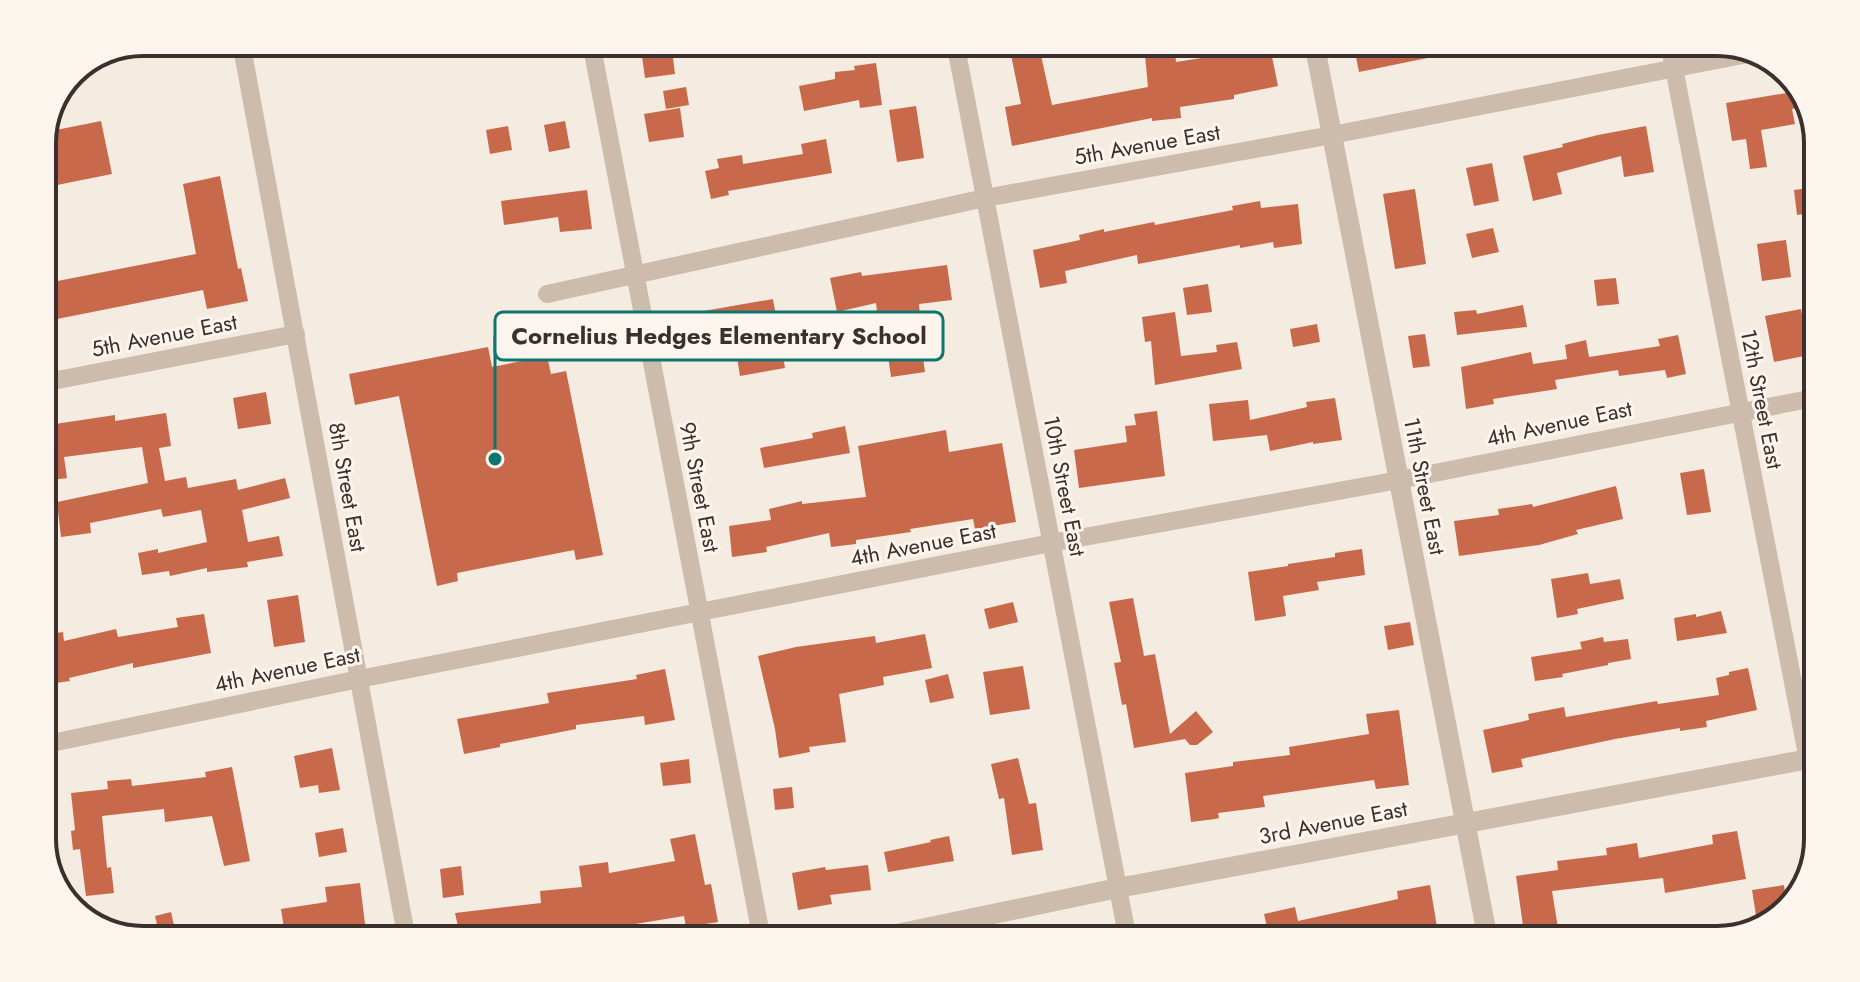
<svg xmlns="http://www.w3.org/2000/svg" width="1860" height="982" font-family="Jost,sans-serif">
<rect width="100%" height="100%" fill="#f4ebe1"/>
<!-- building -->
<g fill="#c8694b">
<polygon points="640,42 671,42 675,74 645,78"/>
<polygon points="1023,42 1038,42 1052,105 1148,87 1145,55 1175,52 1176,62 1240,52 1238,42 1269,42 1278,86 1234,95 1234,99 1180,107 1181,118 1152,121 1152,118 1012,146 1005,107 1021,104 1009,45"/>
<polygon points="1353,42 1435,42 1437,56 1359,72"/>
<polygon points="876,63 882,105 860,108 859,100 804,111 799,86 835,79 835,72 855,70 854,66"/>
<polygon points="686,87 689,105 666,109 663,91"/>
<polygon points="1799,91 1802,107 1792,109 1795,124 1761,130 1767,167 1750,169 1746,139 1732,141 1726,103"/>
<polygon points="916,106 924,158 897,162 889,110"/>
<polygon points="680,108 684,137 649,142 644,114"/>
<polygon points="101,121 112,174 57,185 46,132"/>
<polygon points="565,121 570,148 549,152 544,125"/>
<polygon points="508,126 512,150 490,154 486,130"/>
<polygon points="1646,126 1654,172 1624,177 1621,156 1557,173 1562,194 1533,201 1523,156 1563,147 1562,144 1598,135"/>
<polygon points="826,139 832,173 728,191 729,195 711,199 705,171 719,168 717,159 742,155 743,164 803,154 801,144"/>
<polygon points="1492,163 1499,201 1474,206 1466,168"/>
<polygon points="220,176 238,269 241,268 248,301 207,309 203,290 42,322 42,284 196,254 183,184"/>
<polygon points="1817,187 1817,212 1797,215 1794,190"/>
<polygon points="1415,189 1426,264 1395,269 1383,194"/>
<polygon points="587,190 592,229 560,232 558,217 504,225 501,201"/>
<polygon points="1260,201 1261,208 1298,204 1302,244 1274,248 1273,242 1240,248 1240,245 1138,264 1137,255 1065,271 1067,283 1040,288 1033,250 1080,240 1079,235 1104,229 1104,232 1154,222 1155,225 1233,210 1232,206"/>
<polygon points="1493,228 1499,252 1472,258 1466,234"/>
<polygon points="1786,240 1791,277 1762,281 1757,244"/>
<polygon points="947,265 952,300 919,304 920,315 917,315 925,372 891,377 883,320 878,321 876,303 837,312 830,278 861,272 862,276"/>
<polygon points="1616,278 1619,304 1597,306 1594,280"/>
<polygon points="1208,284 1212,312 1187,315 1183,288"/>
<polygon points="773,299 785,368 740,376 735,345 699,351 692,313"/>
<polygon points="1523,305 1527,327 1457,335 1454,312 1476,310 1477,314"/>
<polygon points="1801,309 1809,355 1774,362 1765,316"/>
<polygon points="1175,312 1181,356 1217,352 1216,345 1237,342 1242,369 1155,385 1151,341 1145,342 1142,317"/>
<polygon points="1317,324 1320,342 1293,347 1290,329"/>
<polygon points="1425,334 1430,366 1413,368 1408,336"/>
<polygon points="1678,335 1686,374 1667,378 1665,370 1619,376 1618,370 1555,380 1557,389 1493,399 1494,404 1466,409 1461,367 1531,352 1533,364 1567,359 1565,345 1586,340 1589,357 1660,346 1658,339"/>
<polygon points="488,347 492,367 547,356 551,374 566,371 603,555 576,560 574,550 457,573 458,581 437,586 399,396 355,405 349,374"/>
<polygon points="266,392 271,424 238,429 233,398"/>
<polygon points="1335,398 1342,440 1313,444 1313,442 1270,451 1267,435 1213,441 1209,404 1248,400 1250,420 1307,407 1306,402"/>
<polygon points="1157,411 1165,476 1079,488 1074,450 1127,442 1125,426 1136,425 1134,414"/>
<polygon points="166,413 171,446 159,448 165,481 186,477 188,488 236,479 238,490 285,478 290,498 242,510 248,542 279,536 283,556 247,562 248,567 207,572 207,568 170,576 169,571 142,575 138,553 158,549 158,553 207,542 201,510 163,517 161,509 90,523 91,533 61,537 57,502 148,483 142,447 64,457 67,478 45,481 42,426 115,415 115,421"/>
<polygon points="845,426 850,453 764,468 760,448 813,438 812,433"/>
<polygon points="946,430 949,452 1002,443 1016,522 975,529 973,519 910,529 911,532 856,540 856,544 831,547 829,533 766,547 767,552 732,557 729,526 771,520 769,509 802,501 802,504 866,497 858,446"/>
<polygon points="1704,469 1711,512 1687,515 1680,473"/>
<polygon points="1616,486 1623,519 1576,530 1578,534 1539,545 1459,556 1454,521 1499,515 1498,509 1532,504 1533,507"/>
<polygon points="1362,549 1365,575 1317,582 1319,590 1283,596 1286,616 1255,621 1248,572 1288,566 1288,564 1335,557 1335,553"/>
<polygon points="1588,573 1590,584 1620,579 1624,599 1577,609 1578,614 1557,618 1551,579"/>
<polygon points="298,595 305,642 274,647 267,600"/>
<polygon points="1133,598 1144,656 1155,654 1170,734 1196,711 1213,732 1197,745 1190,745 1185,739 1134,748 1126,704 1122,705 1114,663 1121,662 1109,602"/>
<polygon points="1013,602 1018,622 989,629 984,609"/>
<polygon points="1721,611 1727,633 1677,641 1674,618 1696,614 1696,617"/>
<polygon points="204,614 211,653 133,668 133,663 69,678 70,681 42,685 42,635 63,632 64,641 116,629 118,637 178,627 176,618"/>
<polygon points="1410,622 1414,645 1388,650 1384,626"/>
<polygon points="925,634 932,668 883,677 884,685 839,694 846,742 809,747 810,752 779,758 775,729 758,656 796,647 875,636 876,643"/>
<polygon points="1603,637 1604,642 1628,639 1631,659 1608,663 1608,665 1562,674 1563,677 1535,681 1531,657 1582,649 1580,642"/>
<polygon points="1023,666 1030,709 990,715 983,672"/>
<polygon points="1748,668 1757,710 1706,721 1707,727 1680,731 1680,728 1615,739 1521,759 1523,767 1492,773 1483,730 1529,720 1528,714 1564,707 1566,717 1657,701 1658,704 1719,695 1716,678 1729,675 1729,672"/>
<polygon points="665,669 675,720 645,725 644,716 576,725 576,729 500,744 500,747 464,754 457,719 549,703 547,693 637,679 636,675"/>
<polygon points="948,674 954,698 930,703 925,680"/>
<polygon points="1399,710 1409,785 1376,789 1374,780 1263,796 1265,807 1218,813 1219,818 1215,819 1191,822 1185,773 1233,766 1233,762 1290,755 1289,747 1369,734 1366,714"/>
<polygon points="332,748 340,790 319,793 318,785 300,788 294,756"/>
<polygon points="1018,758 1029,804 1036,803 1043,850 1012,855 1004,798 999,799 991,764"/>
<polygon points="689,759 691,783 663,786 660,763"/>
<polygon points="232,767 250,861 224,866 212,816 165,822 164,809 102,816 107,868 111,867 114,893 86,896 80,849 73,850 71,831 75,830 71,793 108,789 107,781 131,779 132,786 206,777 205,772"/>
<polygon points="792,787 794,808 775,810 773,789"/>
<polygon points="343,828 347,852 319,857 315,833"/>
<polygon points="1737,831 1746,879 1665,893 1663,878 1552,891 1560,940 1525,940 1516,876 1558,870 1557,861 1607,855 1606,848 1637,843 1639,858 1713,844 1712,835"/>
<polygon points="695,834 705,885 711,884 718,922 686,927 684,916 617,927 618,936 590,940 589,936 549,940 461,940 455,913 541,903 540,891 582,887 579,866 608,862 609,873 675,861 670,839"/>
<polygon points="949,836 954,861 888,872 884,852 931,842 930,840"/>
<polygon points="868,865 871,890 830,895 832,904 798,910 792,873 825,867 826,870"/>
<polygon points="461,866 464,895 443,898 440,869"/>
<polygon points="360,883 366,932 331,936 330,928 285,935 281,909 327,902 325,887"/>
<polygon points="1430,885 1438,933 1399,940 1270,940 1264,914 1295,907 1298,921 1398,899 1397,891"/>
<polygon points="1784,885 1787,907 1773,923 1758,928 1752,890"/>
<polygon points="171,912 175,930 159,933 155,916"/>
</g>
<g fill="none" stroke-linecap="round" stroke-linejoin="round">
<!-- minor -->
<g stroke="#cdbbac" stroke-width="18">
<polyline points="241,42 407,940"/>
<polyline points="591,42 762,940"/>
<polyline points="955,42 1128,940"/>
<polyline points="1669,42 1809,765"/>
<polyline points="547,294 985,198 1332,135 1758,52"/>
<polyline points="42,383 296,334"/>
<polyline points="42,745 359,679 1051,543 1399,480 1814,398"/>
</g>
<!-- tertiary -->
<g stroke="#cdbbac" stroke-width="20">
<polyline points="1314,42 1488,940"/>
<polyline points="868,940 1118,888 1809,759"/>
</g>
</g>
<g text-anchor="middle" stroke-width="6" stroke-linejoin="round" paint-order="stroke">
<!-- street labels -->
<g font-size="22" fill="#3b302b" stroke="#fbf5ee">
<text transform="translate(1147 144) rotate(-10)" y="8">5th Avenue East</text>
<text transform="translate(164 335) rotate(-11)" y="8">5th Avenue East</text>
<text transform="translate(1762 399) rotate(79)" y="8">12th Street East</text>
<text transform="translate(1559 423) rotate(-12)" y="8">4th Avenue East</text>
<text transform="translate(1065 486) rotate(79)" y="8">10th Street East</text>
<text transform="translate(1425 486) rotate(79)" y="8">11th Street East</text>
<text transform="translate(348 487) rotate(80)" y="8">8th Street East</text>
<text transform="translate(700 487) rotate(79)" y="8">9th Street East</text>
<text transform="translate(923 544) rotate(-11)" y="8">4th Avenue East</text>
<text transform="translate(287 669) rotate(-12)" y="8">4th Avenue East</text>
<text transform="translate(1333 822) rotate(-11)" y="8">3rd Avenue East</text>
</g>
</g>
<!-- crop -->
<path d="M0 0H1860V982H0ZM143 56H1717A87 87 0 0 1 1804 143V839A87 87 0 0 1 1717 926H143A87 87 0 0 1 56 839V143A87 87 0 0 1 143 56Z" fill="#fbf5ee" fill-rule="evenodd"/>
<path fill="none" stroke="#3b302b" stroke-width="4" d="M143 56H1717A87 87 0 0 1 1804 143V839A87 87 0 0 1 1717 926H143A87 87 0 0 1 56 839V143A87 87 0 0 1 143 56Z"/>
<!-- callouts -->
<path fill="none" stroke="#0f766e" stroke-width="3" d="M495 459L495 336"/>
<circle fill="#0f766e" stroke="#fbf5ee" stroke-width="3" cx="495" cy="459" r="8"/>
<rect fill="#fbf5ee" stroke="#0f766e" stroke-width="3" x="495" y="312" width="448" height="48" rx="8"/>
<g font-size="24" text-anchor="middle" font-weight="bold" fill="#3b302b">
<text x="719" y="344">Cornelius Hedges Elementary School</text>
</g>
</svg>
